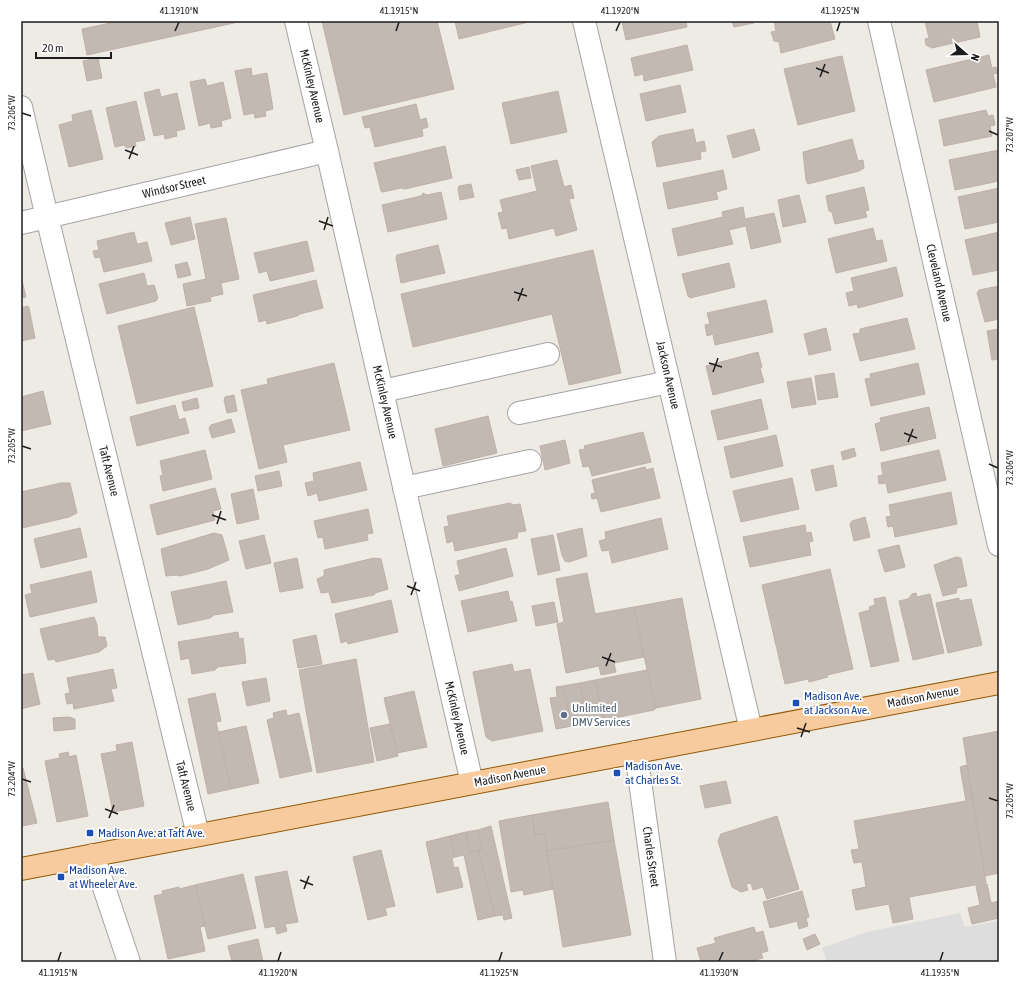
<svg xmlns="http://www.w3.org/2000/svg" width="1020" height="983" font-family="'Asap Condensed',sans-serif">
<rect width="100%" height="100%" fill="#eeeae4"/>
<!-- parking -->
<polygon fill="#ddd" points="960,913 965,927 999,921 999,962 827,962 822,948 867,932"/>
<!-- building -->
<g fill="#c2b9b3" stroke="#bfb0a7">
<polygon points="120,21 243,21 87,55 82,29"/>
<polygon points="322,21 437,21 454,89 344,115"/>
<polygon points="455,21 533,21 459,39"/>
<polygon points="622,21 686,21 687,27 626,40"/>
<polygon points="732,21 753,21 754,23 734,27"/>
<polygon points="774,21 830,21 835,39 781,53 779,42 774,41 771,32 776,31"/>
<polygon points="925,21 977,21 980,37 932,48 926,45 925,39 929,38"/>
<polygon points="687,45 693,70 644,81 643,74 635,76 631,58"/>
<polygon points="989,55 992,68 996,67 997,73 993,74 996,87 934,102 926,70"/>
<polygon points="842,56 855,111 798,125 784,69"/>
<polygon points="98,58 102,78 87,81 83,61"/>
<polygon points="251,68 252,76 267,73 273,109 265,111 266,116 255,118 254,113 244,115 235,71"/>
<polygon points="205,79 207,86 223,82 231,118 221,121 222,126 211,128 210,123 199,126 190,82"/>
<polygon points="680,85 686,112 646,121 640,94"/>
<polygon points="159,89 161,97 177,93 185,129 176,131 177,136 165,139 164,134 154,136 144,93"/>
<polygon points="558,91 567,132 511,144 502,103"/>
<polygon points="136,101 145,140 135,142 136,146 127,148 124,145 115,147 106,108"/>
<polygon points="416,104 420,120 426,118 428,127 422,129 423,136 375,147 370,127 365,128 362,117"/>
<polygon points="91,110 103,159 69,167 59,125 73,121 72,115"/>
<polygon points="986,110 988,116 993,115 995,125 990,126 992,136 944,146 939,120"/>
<polygon points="693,129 696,143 704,141 706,151 700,152 701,159 657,167 652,142 659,136"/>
<polygon points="754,129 760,150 733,158 727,136"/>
<polygon points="852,139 858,161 863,160 864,168 859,171 808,184 806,180 803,152"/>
<polygon points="445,146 452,178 405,189 401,188 383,192 381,191 374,163"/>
<polygon points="999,150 999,181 955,190 949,160"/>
<polygon points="557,160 564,187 571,185 574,198 569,199 577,230 556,236 554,228 509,239 507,228 502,229 498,213 503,212 500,200 537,191 531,166"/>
<polygon points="529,167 531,178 519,180 516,170"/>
<polygon points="723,170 727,189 716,192 718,199 668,209 663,183"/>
<polygon points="471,184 474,197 460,200 458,189 459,186"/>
<polygon points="864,187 869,210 865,211 867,217 835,224 832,212 829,211 826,196"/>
<polygon points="999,188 999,222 965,229 958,197"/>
<polygon points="441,192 447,219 388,232 382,205 421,196 423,193 427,195"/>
<polygon points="799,195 806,222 783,227 778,200"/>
<polygon points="743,207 745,219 774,213 781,242 751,249 746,226 729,230 733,244 678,256 672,229 723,217 722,212"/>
<polygon points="190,217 195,239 171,245 165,223"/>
<polygon points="226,218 239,279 221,283 223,294 210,297 211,301 187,306 183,284 206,279 195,224"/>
<polygon points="873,228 876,241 882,240 887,261 836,273 828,239"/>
<polygon points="134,232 137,244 147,242 152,261 104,272 100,257 95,258 93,251 99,250 97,241"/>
<polygon points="999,232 999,270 973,275 965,240"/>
<polygon points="307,241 314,271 270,281 267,271 259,273 254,253"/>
<polygon points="438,245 445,273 401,283 396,258 397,255"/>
<polygon points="593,250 621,373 569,385 552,314 413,347 401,294"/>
<polygon points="187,262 191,275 178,278 175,265"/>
<polygon points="729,263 735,287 690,298 688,296 682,274"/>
<polygon points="896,267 903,296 858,308 857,304 849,306 846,293 854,291 851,278"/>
<polygon points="144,273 147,286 154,285 158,298 156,301 107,314 99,284"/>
<polygon points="21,277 26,297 21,298"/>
<polygon points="316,280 323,308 300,314 297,316 267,324 266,320 259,322 253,295"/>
<polygon points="999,286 999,319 985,322 977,293 979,290"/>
<polygon points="766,300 773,332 715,345 713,334 707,336 705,325 710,324 707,313"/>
<polygon points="28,306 29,308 35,338 21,341 21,308"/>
<polygon points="194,307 213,386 137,404 118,326"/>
<polygon points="907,318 915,349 860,361 853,334 860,333 860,329"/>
<polygon points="826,328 831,350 809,355 804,334"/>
<polygon points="999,329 999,359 992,360 987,331"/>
<polygon points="758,352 762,367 760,368 764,382 713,395 706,366"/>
<polygon points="334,363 350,430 283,445 287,462 259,469 241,390 268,384 267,379"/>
<polygon points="918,363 925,394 871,406 865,379 871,378 870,374"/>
<polygon points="834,373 838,397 818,400 815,376"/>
<polygon points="811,378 816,404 792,408 787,382"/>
<polygon points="43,391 51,424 21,431 21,397"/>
<polygon points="234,395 237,411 227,413 224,400 225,397"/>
<polygon points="197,398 199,408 184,411 182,402"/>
<polygon points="761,399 768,429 718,440 711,411"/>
<polygon points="175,405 179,420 185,418 189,433 137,446 130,417"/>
<polygon points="929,407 936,438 881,451 875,424 881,422 880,418"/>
<polygon points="488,416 497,453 443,466 435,429"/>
<polygon points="231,419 235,432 212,438 209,428 211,425"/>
<polygon points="643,432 651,462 592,476 589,466 583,467 579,450 585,449 584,446"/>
<polygon points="776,435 783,466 731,478 724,447"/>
<polygon points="565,440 570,463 545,470 540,446"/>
<polygon points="854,448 856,456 843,460 841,452"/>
<polygon points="205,450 212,479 163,491 160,476 163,475 160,461"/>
<polygon points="939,450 946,480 888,493 886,483 879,484 878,476 883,475 881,463"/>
<polygon points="360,462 367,490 319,501 317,493 308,496 305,483 314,481 313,473"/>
<polygon points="833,465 837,486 816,491 811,470"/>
<polygon points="645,467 646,470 653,468 660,498 601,512 597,498 592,499 591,494 595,493 592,480"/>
<polygon points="279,471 282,486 258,491 255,476"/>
<polygon points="792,478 799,509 741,522 733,491"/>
<polygon points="61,483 70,483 77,513 69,517 22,528 21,523 21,492"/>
<polygon points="215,488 221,509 213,511 215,520 157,535 150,505"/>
<polygon points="253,489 259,519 237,524 231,494"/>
<polygon points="951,492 957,524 895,537 893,526 888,527 886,517 891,516 889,505"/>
<polygon points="510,503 513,505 520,504 526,531 518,532 517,538 455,551 453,541 447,543 444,527 449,526 447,516"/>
<polygon points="368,509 373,533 367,534 368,540 325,549 323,537 318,538 314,521"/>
<polygon points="865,517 870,537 854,541 850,524 852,521"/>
<polygon points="661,518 668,549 612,563 609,550 602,551 599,541 606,539 605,532"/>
<polygon points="805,525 806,533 811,532 813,541 809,542 811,555 750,567 743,537"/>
<polygon points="80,528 87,557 41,568 34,539"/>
<polygon points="582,528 587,556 569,562 565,561 562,555 557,534"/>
<polygon points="214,533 222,535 229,560 208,569 180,576 177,575 166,576 161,549"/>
<polygon points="264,535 271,563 246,569 239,541"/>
<polygon points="553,535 560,570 538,575 531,539"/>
<polygon points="899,545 905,567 885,572 878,550"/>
<polygon points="506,548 513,576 459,591 455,576 460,574 457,561"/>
<polygon points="956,557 961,558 967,586 957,588 956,593 943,596 934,565"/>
<polygon points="297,558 303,588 280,592 274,563"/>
<polygon points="374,558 381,559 388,589 375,593 374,595 332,603 329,592 321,593 317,579 324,576 324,570"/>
<polygon points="830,569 853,669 827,675 828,677 809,682 808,679 785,684 762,585"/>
<polygon points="91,571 97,602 30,617 25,595 32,593 30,585"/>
<polygon points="587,573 595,614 634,607 644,657 614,663 616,672 601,675 599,666 566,673 557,624 564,622 556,579"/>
<polygon points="226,581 233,612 214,615 210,618 178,625 171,592"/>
<polygon points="508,591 510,602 512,601 517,621 468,632 461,601"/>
<polygon points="916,593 917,597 930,594 944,653 913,660 899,601 908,599 912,594"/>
<polygon points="885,597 899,661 871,667 859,613 870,610 869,607 875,605 874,599"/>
<polygon points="682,598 701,699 656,708 647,670 634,607"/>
<polygon points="959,598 959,601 971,599 982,645 948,653 936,603"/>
<polygon points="391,600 398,632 348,644 347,641 341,643 335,614"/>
<polygon points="554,602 558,622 536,626 532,606"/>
<polygon points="94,617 97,625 98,637 105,637 107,646 99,652 56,662 55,659 48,660 40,629"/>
<polygon points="238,632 239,639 243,638 246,663 218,667 215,670 192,674 189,658 181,660 178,642"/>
<polygon points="316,635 322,664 298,668 293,640"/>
<polygon points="356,659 374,762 317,773 299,670"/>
<polygon points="512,664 514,672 530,669 543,731 492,741 486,737 473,672"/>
<polygon points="113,669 117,688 111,689 114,701 74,709 73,703 67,704 65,694 70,693 67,678"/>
<polygon points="647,670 656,708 654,710 604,720 595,680"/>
<polygon points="33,673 40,704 21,709 21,675"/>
<polygon points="266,678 270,701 247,706 242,682"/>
<polygon points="595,680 604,720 588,723 580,683"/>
<polygon points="580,683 588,723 572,726 563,686"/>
<polygon points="563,686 572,726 556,729 550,698 557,697 556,687"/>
<polygon points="414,691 427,747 397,753 384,698"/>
<polygon points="215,693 221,721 216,722 231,789 208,794 188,699"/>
<polygon points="286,710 287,716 299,713 312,771 280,778 267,720 274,718 273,713"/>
<polygon points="69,717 75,719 75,729 54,731 53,718"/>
<polygon points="390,724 398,756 377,761 370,728"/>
<polygon points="246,726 259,783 231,789 219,732"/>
<polygon points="999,731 999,873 985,876 963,738"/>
<polygon points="132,742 144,806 113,812 101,754 117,751 116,745"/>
<polygon points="68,752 69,757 76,755 88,816 57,822 45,761 60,758 59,754"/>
<polygon points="967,765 986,883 909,897 913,919 893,923 889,904 856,910 852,890 866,887 862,862 854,863 851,850 859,849 854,821 966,801 960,767"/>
<polygon points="23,768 37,823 22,826 21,822 21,769"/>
<polygon points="726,781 731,803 705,808 700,786"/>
<polygon points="608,802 614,840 547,851 544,833 535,835 532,815"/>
<polygon points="532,815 535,835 544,833 553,889 524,895 523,890 511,892 499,821"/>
<polygon points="777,816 799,889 767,899 763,887 753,890 751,883 746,884 748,890 741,892 732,887 718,841 721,834"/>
<polygon points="491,826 512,918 504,920 503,915 495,916 478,850 482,849 478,830"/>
<polygon points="478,830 482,849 470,852 466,832"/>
<polygon points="466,832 470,852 478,850 495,916 478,920 464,855 455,857 450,836"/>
<polygon points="450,836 455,857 452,858 454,868 458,867 463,887 437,893 426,842"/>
<polygon points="614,840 631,935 563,947 547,851"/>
<polygon points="381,850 395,906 385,908 387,915 368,920 353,857"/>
<polygon points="287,871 298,922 285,924 287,931 277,934 275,926 265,928 255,877"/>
<polygon points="243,874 256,928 208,939 195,885"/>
<polygon points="987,884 991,903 999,901 999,918 972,924 968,908 980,905 976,886"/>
<polygon points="195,885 205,926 200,927 205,951 168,959 154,896 163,894 162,891 179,887 179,889"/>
<polygon points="802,891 809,917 806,918 808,926 799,929 797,921 770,928 763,902"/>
<polygon points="754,927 756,933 763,931 768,951 761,953 763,958 747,962 701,962 697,948 716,943 714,938"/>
<polygon points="815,934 820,944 807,950 803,939"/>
<polygon points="258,939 263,962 232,962 228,946"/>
</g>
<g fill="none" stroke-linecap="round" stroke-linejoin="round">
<!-- minor casing -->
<g stroke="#a4a4a4" stroke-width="24">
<g id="minor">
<polyline points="296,21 327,151 472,783"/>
<polyline points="584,21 751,730"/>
<polyline points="879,21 999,545"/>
<polyline points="21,107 47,217 198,835"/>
<polyline points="21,223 327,151"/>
<polyline points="383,391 548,354"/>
<polyline points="519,413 669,382"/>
<polyline points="404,488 530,461"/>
<polyline points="636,752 665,962"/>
<polyline points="93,855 129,962"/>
</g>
</g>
<!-- major casing -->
<g stroke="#915906" stroke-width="24">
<polyline id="major" points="21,869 999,683"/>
</g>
<!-- minor -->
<use href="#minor" stroke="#fff" stroke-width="22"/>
<!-- major -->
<use href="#major" stroke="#f8cb9f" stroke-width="22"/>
</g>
<!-- ticks -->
<path fill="none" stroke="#1d1d1d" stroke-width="1.5" d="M175,31L179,22M396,31L399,22M616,31L620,22M837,31L840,22M816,68L829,73M820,77L825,64M22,113L31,116M989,131L998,135M125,150L138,155M129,159L134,146M319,221L333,226M324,230L328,217M514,292L527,296M518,301L523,288M709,363L722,367M713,372L718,358M904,433L917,438M908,442L913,429M22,446L31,449M989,464L998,468M212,515L226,520M217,524L221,511M407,586L420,591M411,595L416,582M602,657L615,662M606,666L611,653M797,728L810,732M801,737L806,723M22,779L31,782M989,798L998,801M105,809L118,814M109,818L114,805M300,880L313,885M304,889L309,876M58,961L61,952M278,961L281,952M499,961L502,952M719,961L723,952M940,961L943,952"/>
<!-- markers -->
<g fill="#1a4fb4" stroke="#fff" stroke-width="1.5">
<rect x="792" y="699" width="8" height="8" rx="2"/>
<rect x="613" y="769" width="8" height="8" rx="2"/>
<rect x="86" y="829" width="8" height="8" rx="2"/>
<rect x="57" y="873" width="8" height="8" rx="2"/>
</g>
<circle fill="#5c6f8a" stroke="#fff" stroke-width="1.5" cx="564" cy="715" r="4"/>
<g text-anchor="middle" stroke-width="4" stroke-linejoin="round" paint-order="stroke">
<!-- street labels -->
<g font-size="12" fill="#1d1d1d" stroke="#fff">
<text transform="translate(312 86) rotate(77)" y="4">McKinley Avenue</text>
<text transform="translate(174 187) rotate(-13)" y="4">Windsor Street</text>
<text transform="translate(939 283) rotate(77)" y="4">Cleveland Avenue</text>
<text transform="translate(668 375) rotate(77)" y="4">Jackson Avenue</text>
<text transform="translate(385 402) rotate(77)" y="4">McKinley Avenue</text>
<text transform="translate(109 471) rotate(76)" y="4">Taft Avenue</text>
<text transform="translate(923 697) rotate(-11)" y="4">Madison Avenue</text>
<text transform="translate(457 718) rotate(77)" y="4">McKinley Avenue</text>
<text transform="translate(510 776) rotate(-11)" y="4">Madison Avenue</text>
<text transform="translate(186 786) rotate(76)" y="4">Taft Avenue</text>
<text transform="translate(651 857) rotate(82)" y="4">Charles Street</text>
</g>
<!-- transit labels -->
<g font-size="12" fill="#164399" stroke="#fff" text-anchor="start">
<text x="804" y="700">Madison Ave.<tspan x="804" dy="14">at Jackson Ave.</tspan></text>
<text x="625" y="770">Madison Ave.<tspan x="625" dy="14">at Charles St.</tspan></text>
<text x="98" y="837">Madison Ave. at Taft Ave.</text>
<text x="69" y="874">Madison Ave.<tspan x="69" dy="14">at Wheeler Ave.</tspan></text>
</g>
<!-- service labels -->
<g font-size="12" fill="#4e5e75" stroke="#fff" text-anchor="start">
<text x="572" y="712">Unlimited<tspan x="572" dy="14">DMV Services</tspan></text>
</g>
</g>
<!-- border -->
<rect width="1020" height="983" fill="none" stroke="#ffffff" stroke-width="44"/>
<!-- north arrow -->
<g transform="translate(966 54) rotate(110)" stroke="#ffffff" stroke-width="3" paint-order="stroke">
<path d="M0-3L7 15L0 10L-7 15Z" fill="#1d1d1d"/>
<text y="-6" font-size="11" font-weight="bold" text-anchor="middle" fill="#1d1d1d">N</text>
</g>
<!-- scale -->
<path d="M36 52v6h75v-6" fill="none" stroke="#1d1d1d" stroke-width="2"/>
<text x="42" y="52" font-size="12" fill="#1d1d1d" stroke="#ffffff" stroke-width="3" paint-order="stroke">20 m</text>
<rect x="22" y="22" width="976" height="939" fill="none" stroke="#1d1d1d" stroke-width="1.5"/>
<g font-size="10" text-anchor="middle" fill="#1d1d1d">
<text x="179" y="14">41.1910°N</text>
<text x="399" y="14">41.1915°N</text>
<text x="620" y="14">41.1920°N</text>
<text x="840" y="14">41.1925°N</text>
<text transform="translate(11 113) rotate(-90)" y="4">73.206°W</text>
<text transform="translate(1009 135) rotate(-90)" y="4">73.207°W</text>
<text transform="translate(11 446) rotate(-90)" y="4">73.205°W</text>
<text transform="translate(1009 468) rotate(-90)" y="4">73.206°W</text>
<text transform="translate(11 779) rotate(-90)" y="4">73.204°W</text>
<text transform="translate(1009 801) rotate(-90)" y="4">73.205°W</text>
<text x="58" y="976">41.1915°N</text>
<text x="278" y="976">41.1920°N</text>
<text x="499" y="976">41.1925°N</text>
<text x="719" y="976">41.1930°N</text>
<text x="940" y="976">41.1935°N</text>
</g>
</svg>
